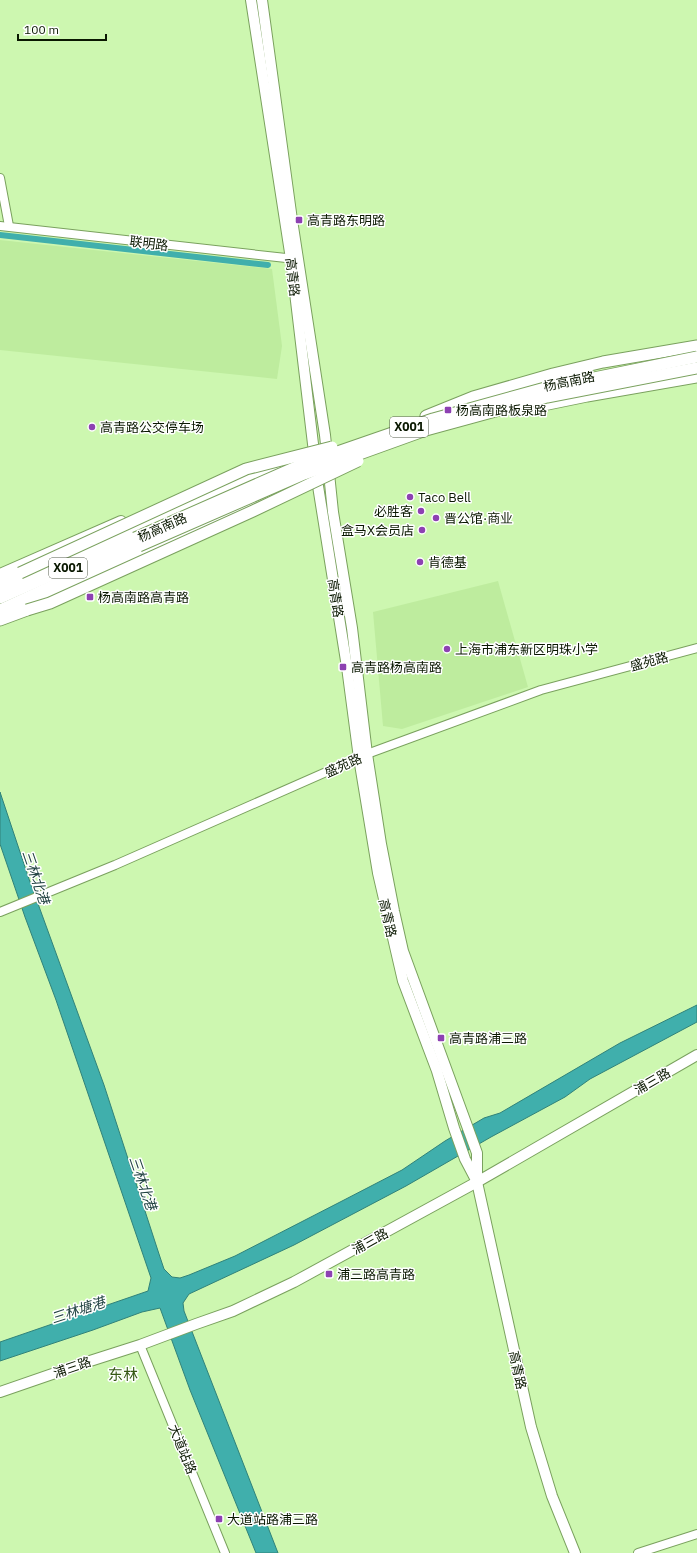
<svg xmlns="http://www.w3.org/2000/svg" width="697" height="1553" font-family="'IBM Plex Sans','Noto Sans SC',sans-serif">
<rect width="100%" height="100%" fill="#cdf7b0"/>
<!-- built -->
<g fill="#beec9e">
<polygon points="0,240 272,269 282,346 277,379 0,350"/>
<polygon points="498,581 528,687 402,729 383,726 373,612"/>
</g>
<!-- water -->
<polygon fill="#40afac" stroke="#308279" points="0,792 29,879 104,1085 159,1254 164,1269 172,1277 180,1278 189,1275 235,1256 344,1200 402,1170 445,1141 484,1118 500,1113 620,1043 697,1005 697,1022 590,1079 565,1097 491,1137 406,1186 294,1245 189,1294 183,1303 184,1311 278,1553 256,1553 190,1390 160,1308 142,1312 93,1330 0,1361 0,1342 148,1291 151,1278 56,1000 25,917 0,844"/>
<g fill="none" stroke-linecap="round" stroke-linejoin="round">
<!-- canal -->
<polyline stroke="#40afac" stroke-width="6" points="0,235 268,265"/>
<!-- minor casing -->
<g stroke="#7aa15e" stroke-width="10">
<g id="minor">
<polyline points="0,178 9,226"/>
<polyline points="0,226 295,259"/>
<polyline points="0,912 115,865 367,754 541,690 697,648"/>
<polyline points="140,1345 225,1553"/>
<polyline points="638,1553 697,1534"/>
</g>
</g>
<!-- major casing -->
<g stroke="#7aa15e" stroke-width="12">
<g id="major">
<polyline points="251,0 291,259 318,486 347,667 359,758 378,873 403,981 437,1071 454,1128 465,1159 476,1180"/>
<polyline points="262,0 292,220 325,435 333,512 352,628 367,754 381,844 394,911 403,951 477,1153 477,1182 531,1427 552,1496 575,1553"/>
<polyline points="0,574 121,521"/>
<polyline points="0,591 247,478 296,463"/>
<polyline points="15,609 44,597 54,595 303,481"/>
<polyline points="0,1392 90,1361 140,1345 196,1324 233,1311 294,1282 477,1182 697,1055"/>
</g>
</g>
<!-- highway casing -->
<g stroke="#7aa15e" stroke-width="13">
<g id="highway">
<polyline points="514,411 587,396 697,377"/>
<polyline points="426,416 473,397 553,374 603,362 697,346"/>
<polyline points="0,581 20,573"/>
<polyline points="0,598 135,538"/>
<polyline points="0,610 139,546"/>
<polyline points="0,620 27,610"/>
</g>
</g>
<!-- minor -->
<use href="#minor" stroke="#fff" stroke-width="8"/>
<!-- major -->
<use href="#major" stroke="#fff" stroke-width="10"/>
<!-- highway -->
<use href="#highway" stroke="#fff" stroke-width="11"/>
<!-- highway-bridge casing -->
<g stroke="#7aa15e" stroke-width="13" stroke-linecap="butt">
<g id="highway-bridge">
<polyline points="135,538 303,464 433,419 545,388 697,357"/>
<polyline points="139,546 304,474 426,430 547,397 697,368"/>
<polyline points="20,573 246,469 332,447"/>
<polyline points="27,610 50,603 253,511 358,461"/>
</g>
</g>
<!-- highway-bridge -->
<use href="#highway-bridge" stroke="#fff" stroke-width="11"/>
</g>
<!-- markers -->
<g fill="#8d41b2" stroke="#fff" stroke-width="1.5">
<rect x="295" y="216" width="8" height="8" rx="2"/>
<rect x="444" y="406" width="8" height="8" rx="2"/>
<circle cx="92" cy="427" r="4"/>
<circle cx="410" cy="497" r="4"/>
<circle cx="421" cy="511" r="4"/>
<circle cx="436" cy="518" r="4"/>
<circle cx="422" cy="530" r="4"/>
<circle cx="420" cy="562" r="4"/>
<rect x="86" y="593" width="8" height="8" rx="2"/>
<circle cx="447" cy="649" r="4"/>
<rect x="339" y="663" width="8" height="8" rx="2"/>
<rect x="437" y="1034" width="8" height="8" rx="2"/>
<rect x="325" y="1270" width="8" height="8" rx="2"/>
<rect x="215" y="1515" width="8" height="8" rx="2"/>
</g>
<g text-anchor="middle" stroke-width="3" stroke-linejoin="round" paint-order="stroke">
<!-- shield labels -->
<g fill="#fff" stroke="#545d4d" stroke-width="1">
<rect x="390" y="417" width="38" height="20" rx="3"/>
<rect x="49" y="558" width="38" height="20" rx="3"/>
</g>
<g font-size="12" font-weight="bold" fill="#0a1801">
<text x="409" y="431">X001</text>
<text x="68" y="572">X001</text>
</g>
<!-- poi labels -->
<g font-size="13" fill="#0a1801" stroke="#fff" text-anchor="start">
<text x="307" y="225">高青路东明路</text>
<text x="456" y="415">杨高南路板泉路</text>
<text x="100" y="432">高青路公交停车场</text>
<text x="418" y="502">Taco Bell</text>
<text x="413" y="516" text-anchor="end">必胜客</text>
<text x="444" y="523">晋公馆·商业</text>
<text x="414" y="535" text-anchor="end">盒马X会员店</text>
<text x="428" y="567">肯德基</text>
<text x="98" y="602">杨高南路高青路</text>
<text x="455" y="654">上海市浦东新区明珠小学</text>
<text x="351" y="672">高青路杨高南路</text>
<text x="449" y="1043">高青路浦三路</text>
<text x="337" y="1279">浦三路高青路</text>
<text x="227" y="1524">大道站路浦三路</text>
</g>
<!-- street labels -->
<g font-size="13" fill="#0a1801" stroke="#fff">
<text transform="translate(149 243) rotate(7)" y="5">联明路</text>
<text transform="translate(293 277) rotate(83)" y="5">高青路</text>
<text transform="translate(569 381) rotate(-12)" y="5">杨高南路</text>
<text transform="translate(162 527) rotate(-24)" y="5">杨高南路</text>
<text transform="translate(336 598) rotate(81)" y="5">高青路</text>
<text transform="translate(649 661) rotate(-15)" y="5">盛苑路</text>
<text transform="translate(343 765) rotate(-24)" y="5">盛苑路</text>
<text transform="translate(388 918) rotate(77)" y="5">高青路</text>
<text transform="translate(652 1081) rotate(-30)" y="5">浦三路</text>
<text transform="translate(370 1241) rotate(-29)" y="5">浦三路</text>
<text transform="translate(72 1367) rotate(-19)" y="5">浦三路</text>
<text transform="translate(518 1370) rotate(78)" y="5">高青路</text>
<text transform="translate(183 1449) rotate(68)" y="5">大道站路</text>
</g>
<!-- water labels -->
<g font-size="14" font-style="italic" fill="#234443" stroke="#fff">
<text transform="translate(36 877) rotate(71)" y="5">三林北港</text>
<text transform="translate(143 1183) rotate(71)" y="5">三林北港</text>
<text transform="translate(78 1310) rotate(-18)" y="5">三林塘港</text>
</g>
<!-- quarter labels -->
<g font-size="15" fill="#355815" stroke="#fff">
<text x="123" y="1380">东林</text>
</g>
</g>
<!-- scale -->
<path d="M18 34v6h88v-6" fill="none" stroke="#0a1801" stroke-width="2"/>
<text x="24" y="34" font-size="12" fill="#0a1801" stroke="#ffffff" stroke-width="3" paint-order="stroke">100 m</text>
</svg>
